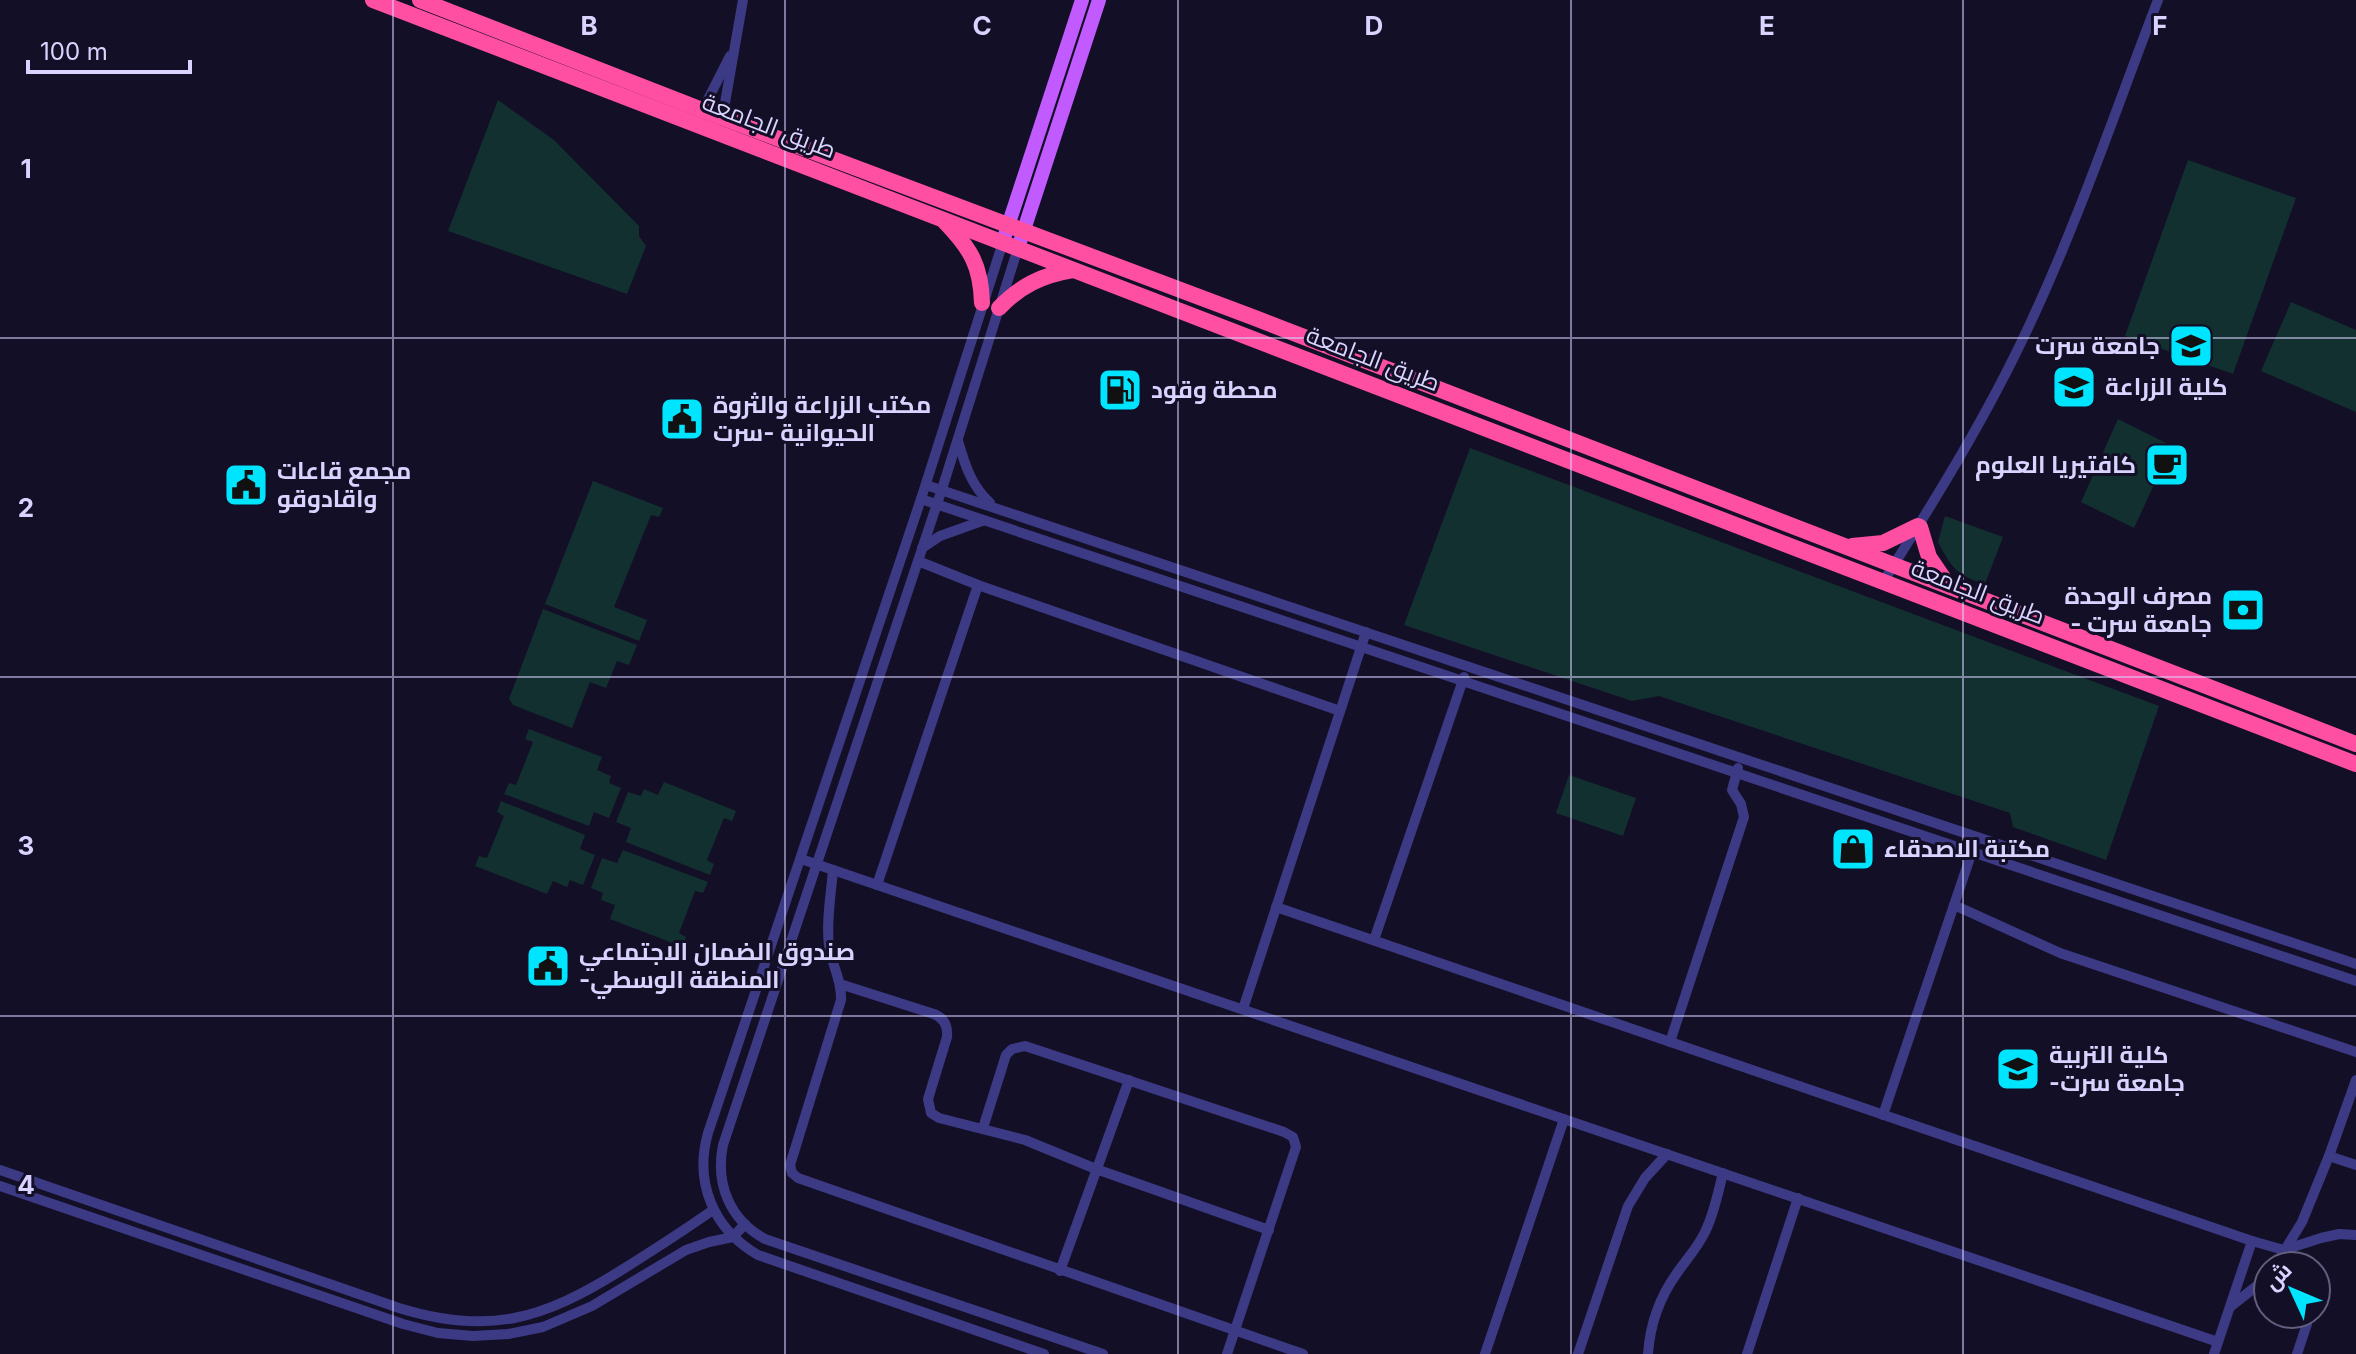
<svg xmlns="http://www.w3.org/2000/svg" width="2356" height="1354" font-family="Inter,Cairo,sans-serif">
<rect width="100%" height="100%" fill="#130f26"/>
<!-- green -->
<g fill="#12302f">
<polygon points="498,100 554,140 639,226 639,236 646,246 627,294 448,231"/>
<polygon points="2188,160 2296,198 2233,374 2125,336"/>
<polygon points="2291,302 2356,330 2356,412 2261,371"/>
<polygon points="2118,419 2172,446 2134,528 2081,502"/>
<polygon points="1470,448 2159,706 2106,860 2013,827 2010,813 1659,696 1632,701 1404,625"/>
<polygon points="593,481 663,508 659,517 651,515 614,607 647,620 639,641 545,604"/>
<path d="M1945,516L2003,537L1985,584C1957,576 1951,567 1938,542Z"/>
<polygon points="543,609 637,645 629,665 617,661 606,688 590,682 572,728 513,705 509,699"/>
<polygon points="529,729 602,757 597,770 611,776 609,783 621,788 609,818 594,812 589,826 504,794 509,783 516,785 533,742 525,739"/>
<polygon points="1569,775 1636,798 1623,836 1556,813"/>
<polygon points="664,782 736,811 732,821 724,818 707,860 714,864 710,875 626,842 631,828 616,822 628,792 641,796 644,789 658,795"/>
<polygon points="501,801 585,835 580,849 595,855 583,885 570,880 567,887 553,881 547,894 475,866 479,856 487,858 504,816 497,812"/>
<polygon points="623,850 708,882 703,893 695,891 679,933 686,937 683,947 610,919 615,905 601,900 603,893 591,888 602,858 617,863"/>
</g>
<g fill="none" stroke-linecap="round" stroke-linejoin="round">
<!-- minor -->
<g stroke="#3d3a85" stroke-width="10">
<polyline points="701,113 730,56"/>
<polyline points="722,120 743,0"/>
<path d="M1003,242L921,499L708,1133C694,1182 713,1229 758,1255L1044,1354"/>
<path d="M1018,248L942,489L723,1145C715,1184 730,1220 765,1239L1103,1354"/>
<path d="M958,441C965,465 971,485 990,503"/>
<polyline points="926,485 2356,964"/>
<polyline points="921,499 2356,981"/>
<polyline points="922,548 940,536 982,521"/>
<polyline points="918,561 978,585 1340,711"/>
<path d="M1883,582C1935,500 1987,416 2028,328C2078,222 2116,109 2158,0"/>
<polyline points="801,859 2218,1342"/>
<path d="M833,870C831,895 826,921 829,946C832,965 842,981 841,1000L790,1165L792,1173L798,1178L1303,1354"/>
<polyline points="877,885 978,585"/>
<polyline points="1954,905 2060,953 2356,1052"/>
<polyline points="1276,907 2252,1241 2284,1250 2321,1238 2339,1234 2356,1235"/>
<polyline points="1374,940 1464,677"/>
<path d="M840,984L934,1014C944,1018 948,1026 947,1037L928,1099L931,1113L939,1118L1025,1140L1096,1169L1269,1230"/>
<polyline points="1243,1009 1366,632"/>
<polyline points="1670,1042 1744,817 1741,804 1732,790 1738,768"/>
<polyline points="1883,1115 1977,837"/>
<polyline points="983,1128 1006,1055 1012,1049 1025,1046 1284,1132 1293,1137 1296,1147 1227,1354"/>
<polyline points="2329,1156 2356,1165"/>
<path d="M0,1170L399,1308C489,1336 543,1319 620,1271C652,1251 683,1231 713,1210"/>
<polyline points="0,1186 403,1324 438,1333 473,1336 508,1334 543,1327 592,1306 686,1250 709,1242 733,1237 745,1224"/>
<polyline points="2275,1266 2302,1222 2329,1156 2356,1080"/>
<polyline points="1060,1271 1129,1080"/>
<polyline points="2230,1307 2268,1277"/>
<polyline points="1485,1354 1564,1119"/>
<polyline points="1578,1354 1628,1206 1645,1178 1667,1154"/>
<path d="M1648,1354C1650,1324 1659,1298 1677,1273C1686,1260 1698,1247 1705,1232C1714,1214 1718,1193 1723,1173"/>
<polyline points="1747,1354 1798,1198"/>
<polyline points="2214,1354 2252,1241"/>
<polyline points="2297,1354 2307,1324 2305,1314"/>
</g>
<!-- major -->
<g stroke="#c25bff" stroke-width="14">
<polyline points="1005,235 1082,0"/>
<polyline points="1018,248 1099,0"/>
</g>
<!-- highway -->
<g stroke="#ff4fa3" stroke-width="16">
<polyline points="373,0 2356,764"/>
<polyline points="420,0 702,110 1255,318 2356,744"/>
<path d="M945,222C971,249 981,266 982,303"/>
<path d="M999,308C1020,286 1042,275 1073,270"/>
<polyline points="1920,527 1929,557 1948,585"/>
<polyline points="1852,546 1883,543 1918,526"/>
</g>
</g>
<!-- grid -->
<path fill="none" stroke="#d9d4ff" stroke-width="2" stroke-opacity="0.55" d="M393,0V1354M785,0V1354M1178,0V1354M1571,0V1354M1963,0V1354M0,338H2356M0,677H2356M0,1016H2356"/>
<!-- icons -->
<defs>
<g id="university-square" transform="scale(2.3)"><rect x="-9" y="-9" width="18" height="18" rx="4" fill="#00e5ff" stroke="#130f26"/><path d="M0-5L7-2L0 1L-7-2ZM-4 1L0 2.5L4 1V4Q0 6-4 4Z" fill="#111"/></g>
<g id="fuel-square" transform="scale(2.3)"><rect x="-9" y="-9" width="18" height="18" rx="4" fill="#00e5ff" stroke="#130f26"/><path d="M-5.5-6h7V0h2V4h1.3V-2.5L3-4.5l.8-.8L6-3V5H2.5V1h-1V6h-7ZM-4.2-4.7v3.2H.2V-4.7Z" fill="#111"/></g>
<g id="civic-square" transform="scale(2.3)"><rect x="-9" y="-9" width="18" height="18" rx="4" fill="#00e5ff" stroke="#130f26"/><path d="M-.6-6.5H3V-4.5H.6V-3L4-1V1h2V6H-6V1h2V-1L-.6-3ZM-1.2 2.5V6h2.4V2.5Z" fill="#111"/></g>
<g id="cafe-square" transform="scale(2.3)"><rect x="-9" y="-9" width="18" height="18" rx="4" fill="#00e5ff" stroke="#130f26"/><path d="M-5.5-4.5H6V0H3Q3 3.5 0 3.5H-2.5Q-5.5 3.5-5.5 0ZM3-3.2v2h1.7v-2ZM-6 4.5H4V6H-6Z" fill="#111"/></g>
<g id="bank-square" transform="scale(2.3)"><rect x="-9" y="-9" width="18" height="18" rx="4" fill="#00e5ff" stroke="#130f26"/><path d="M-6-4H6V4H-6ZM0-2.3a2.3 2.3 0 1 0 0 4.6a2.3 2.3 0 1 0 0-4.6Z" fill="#111"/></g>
<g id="shop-square" transform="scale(2.3)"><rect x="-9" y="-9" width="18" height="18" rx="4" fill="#00e5ff" stroke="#130f26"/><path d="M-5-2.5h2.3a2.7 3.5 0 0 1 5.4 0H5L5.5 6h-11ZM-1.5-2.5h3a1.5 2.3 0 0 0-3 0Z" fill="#111"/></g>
</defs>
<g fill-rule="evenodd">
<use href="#university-square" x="2191" y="346"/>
<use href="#university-square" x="2074" y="387"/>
<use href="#fuel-square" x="1120" y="390"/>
<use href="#civic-square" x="682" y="419"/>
<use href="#cafe-square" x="2167" y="465"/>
<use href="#civic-square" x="246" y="485"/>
<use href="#bank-square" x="2243" y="610"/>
<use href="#shop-square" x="1853" y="849"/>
<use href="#civic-square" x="548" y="966"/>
<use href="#university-square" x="2018" y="1069"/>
</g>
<g text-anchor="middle" stroke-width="6" stroke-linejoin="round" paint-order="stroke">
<!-- street labels -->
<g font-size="24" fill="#d9d4ff" stroke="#130f26">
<text transform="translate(769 126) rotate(21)" y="8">طريق الجامعة</text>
<text transform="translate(1373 359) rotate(21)" y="8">طريق الجامعة</text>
<text transform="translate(1978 592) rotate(21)" y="8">طريق الجامعة</text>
</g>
<!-- poi labels -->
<g font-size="24" font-weight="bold" fill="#d9d4ff" stroke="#130f26" text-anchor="start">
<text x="2160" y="354" text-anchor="end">جامعة سرت</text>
<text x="2105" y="395">كلية الزراعة</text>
<text x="1151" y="398">محطة وقود</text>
<text x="713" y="413">مكتب الزراعة والثروة<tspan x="713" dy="28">الحيوانية -سرت</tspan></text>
<text x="2136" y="473" text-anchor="end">كافتيريا العلوم</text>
<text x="277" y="479">مجمع قاعات<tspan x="277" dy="28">واقادوقو</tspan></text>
<text x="2212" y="604" text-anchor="end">مصرف الوحدة<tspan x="2212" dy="28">- جامعة سرت</tspan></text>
<text x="1884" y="857">مكتبة الاصدقاء</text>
<text x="579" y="960">صندوق الضمان الاجتماعي<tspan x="579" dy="28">-المنطقة الوسطي</tspan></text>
<text x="2049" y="1063">كلية التربية<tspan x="2049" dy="28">-جامعة سرت</tspan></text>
</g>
</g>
<g font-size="26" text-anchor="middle" font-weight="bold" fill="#d9d4ff" stroke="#130f26" stroke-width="6" stroke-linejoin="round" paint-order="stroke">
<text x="589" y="35">B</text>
<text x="982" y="35">C</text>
<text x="1374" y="35">D</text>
<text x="1767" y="35">E</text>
<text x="2160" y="35">F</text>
<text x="26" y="178">1</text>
<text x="26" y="517">2</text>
<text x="26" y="855">3</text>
<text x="26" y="1194">4</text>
</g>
<!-- north arrow -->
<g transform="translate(2292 1290) rotate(314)"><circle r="38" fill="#130f26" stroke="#625e7d" stroke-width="2"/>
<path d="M0-6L14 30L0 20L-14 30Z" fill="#00e5ff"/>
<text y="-12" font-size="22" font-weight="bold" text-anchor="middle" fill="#d9d4ff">ش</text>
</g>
<!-- scale -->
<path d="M28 60v12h162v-12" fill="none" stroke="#d9d4ff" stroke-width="4"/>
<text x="40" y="60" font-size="24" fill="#d9d4ff" stroke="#130f26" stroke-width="6" paint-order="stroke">100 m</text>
</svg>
